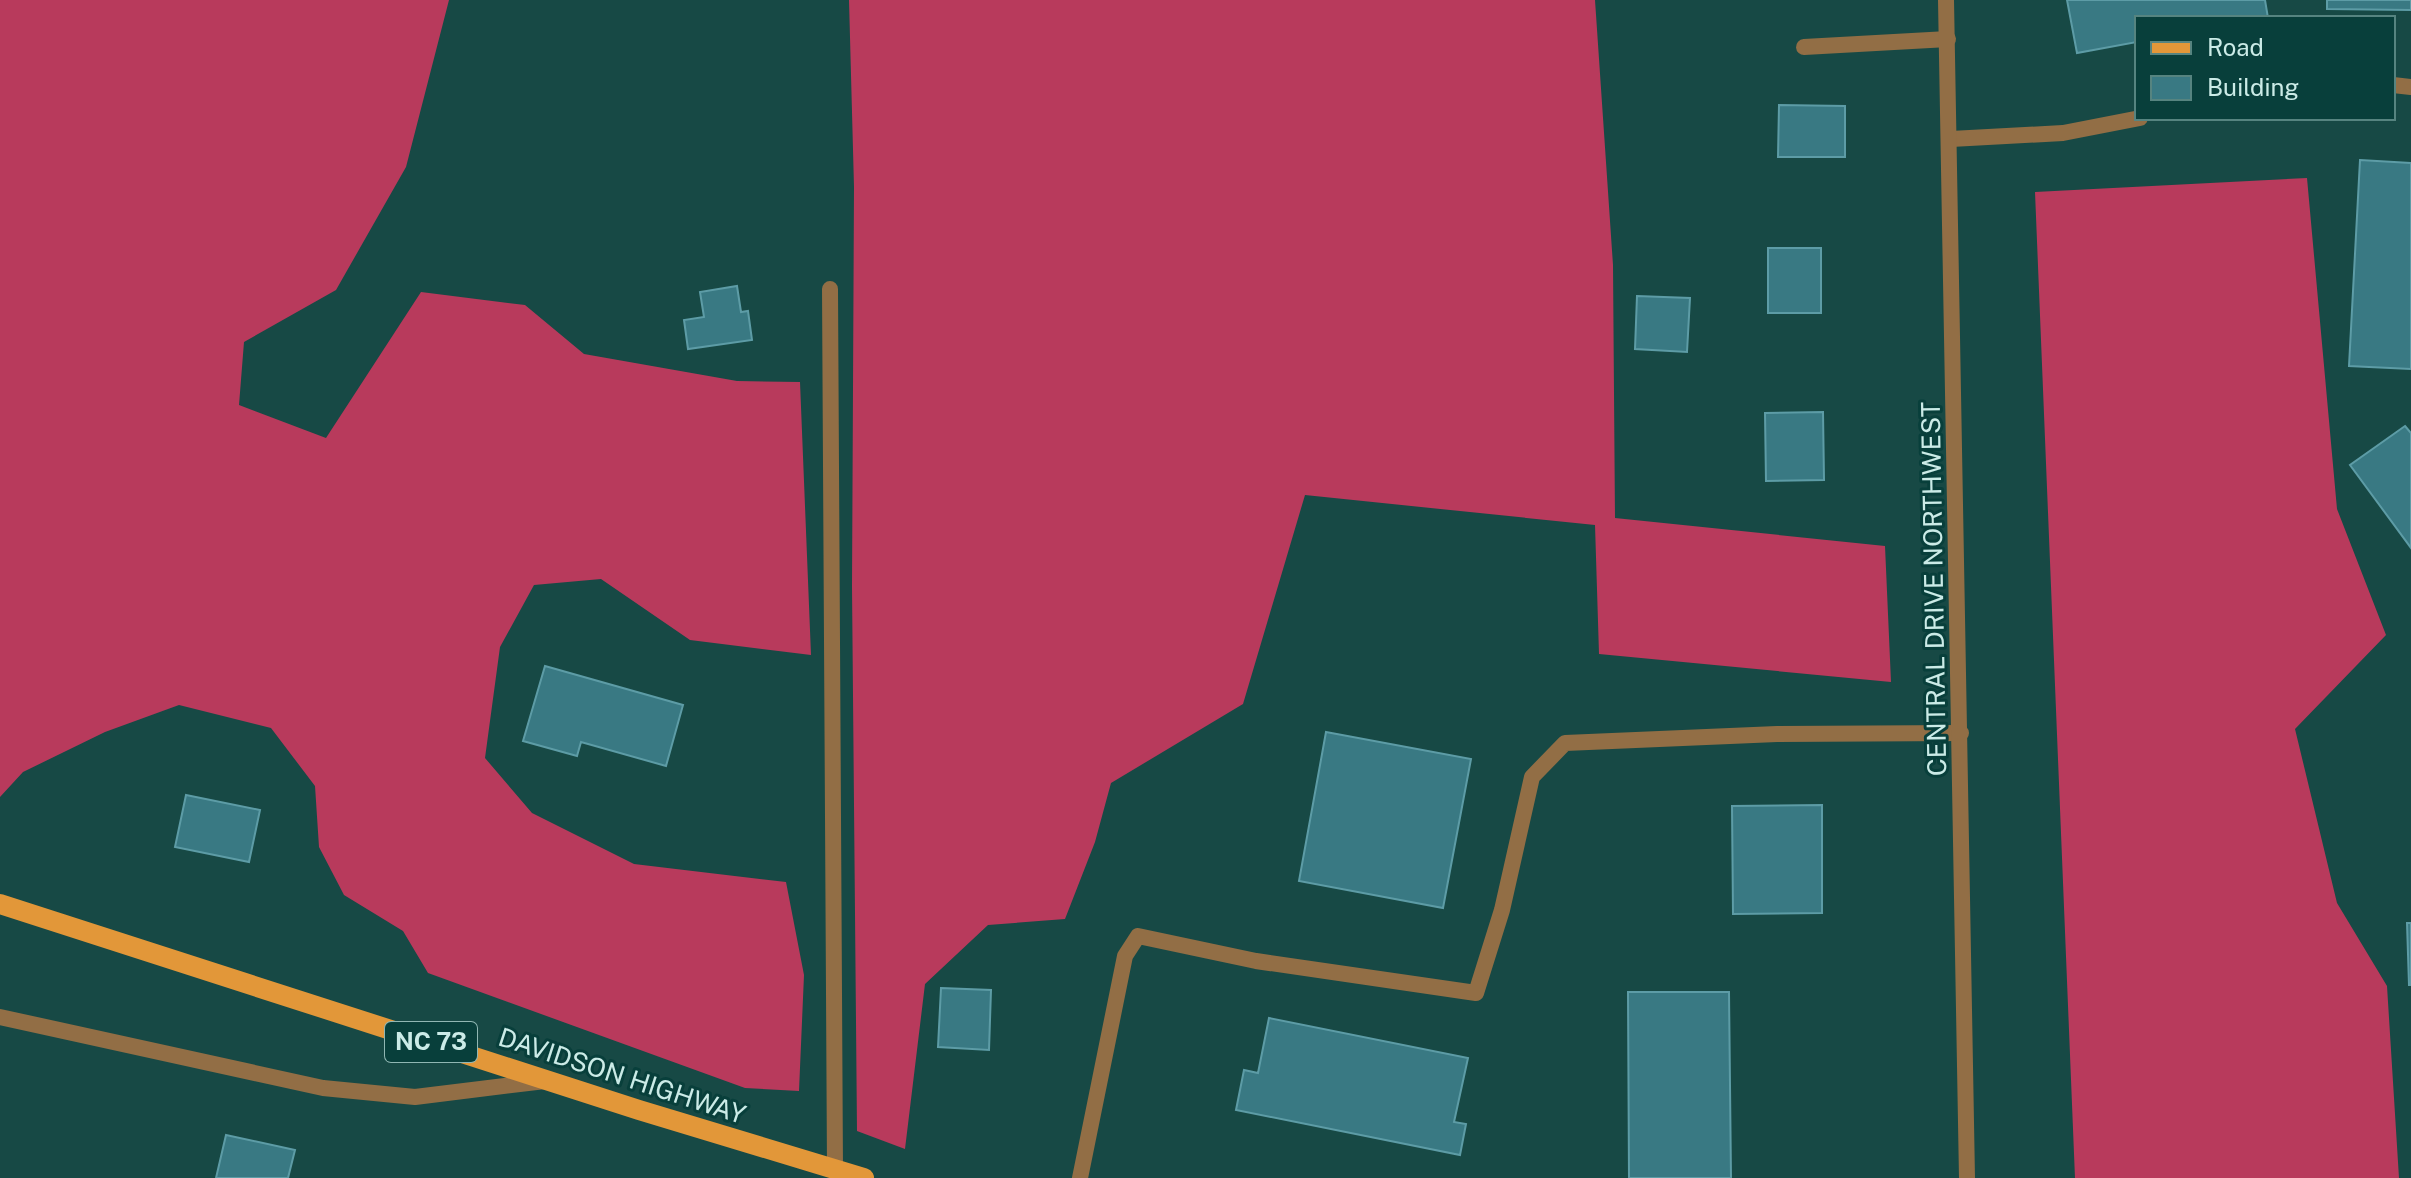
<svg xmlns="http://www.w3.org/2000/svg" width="2411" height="1178" font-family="'Public Sans',sans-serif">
<rect width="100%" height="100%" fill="#174945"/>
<!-- forest -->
<g fill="#b83a5c">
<polygon points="0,0 449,0 406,167 336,290 244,342 239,405 326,438 421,292 525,305 584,354 737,381 800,382 811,655 690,640 601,579 534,585 500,647 485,758 532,813 634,864 786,882 804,975 799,1091 745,1088 428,973 403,931 344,895 319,847 315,786 271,728 179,705 105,732 23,772 0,797"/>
<polygon points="849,0 1595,0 1613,265 1615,518 1885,546 1891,682 1599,654 1595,525 1305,495 1243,704 1111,783 1095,842 1065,919 988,925 925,984 905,1149 857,1131 852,587 854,187"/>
<polygon points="2307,178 2337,509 2386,635 2295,729 2337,903 2387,986 2399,1178 2075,1178 2035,192"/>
</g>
<!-- building -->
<g fill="#397983" stroke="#5d9ca6" stroke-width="2">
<polygon points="2067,0 2265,0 2268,18 2137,18 2137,42 2077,53"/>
<polygon points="2327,0 2411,0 2411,10 2327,9"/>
<polygon points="1779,105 1845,106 1845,157 1778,157"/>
<polygon points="2360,160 2411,163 2411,369 2349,366"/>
<rect x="1768" y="248" width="53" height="65"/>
<polygon points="737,286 741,312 748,311 752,340 688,349 684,320 704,317 700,292"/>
<polygon points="1637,296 1690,298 1687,352 1635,349"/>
<polygon points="1823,412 1824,480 1766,481 1765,413"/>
<polygon points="2405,426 2411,433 2411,548 2350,465"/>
<polygon points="545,666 683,705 666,766 581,742 577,756 523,741"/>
<polygon points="1326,732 1471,759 1443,908 1299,881"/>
<polygon points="186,795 260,810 249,862 175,847"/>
<polygon points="1822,805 1822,913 1733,914 1732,806"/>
<polygon points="2407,923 2411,923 2411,985 2409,985"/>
<polygon points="941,988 991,990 989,1050 938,1047"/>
<polygon points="1628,992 1729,992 1731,1178 1629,1178"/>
<polygon points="1269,1018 1468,1058 1454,1122 1466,1124 1460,1155 1236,1110 1244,1070 1258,1073"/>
<polygon points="226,1135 295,1150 288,1178 216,1178"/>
</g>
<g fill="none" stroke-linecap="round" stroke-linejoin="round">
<!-- service -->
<g stroke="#926e45" stroke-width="16">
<polyline points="1804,47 1948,39"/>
<polyline points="830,289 835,1169"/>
<polyline points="1080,1178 1125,956 1138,936 1256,961 1476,993 1502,910 1532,777 1565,743 1777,734 1961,733"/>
</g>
<!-- minor -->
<g stroke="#926e45" stroke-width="16">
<polyline points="2393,85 2411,87"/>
<polyline points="1951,139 2063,133 2140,118"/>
<polyline points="0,1017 323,1088 415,1097 545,1081"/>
</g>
<!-- tertiary -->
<polyline stroke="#926e45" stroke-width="16" points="1946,0 1967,1178"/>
<!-- primary -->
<polyline stroke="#e29739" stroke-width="20" points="0,904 639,1110 864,1178"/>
</g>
<g text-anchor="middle" stroke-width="6" stroke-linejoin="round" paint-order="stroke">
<!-- shield labels -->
<rect fill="#083f3b" stroke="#90b7b3" stroke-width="2" x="385" y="1022" width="92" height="40" rx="6"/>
<g font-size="24" font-weight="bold" fill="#cbebe7">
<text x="431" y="1050">NC 73</text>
</g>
<!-- street labels -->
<g font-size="26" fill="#cbebe7" stroke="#083f3b">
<text transform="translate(1934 589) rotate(-91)" y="9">CENTRAL DRIVE NORTHWEST</text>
<text transform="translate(622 1076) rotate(18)" y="9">DAVIDSON HIGHWAY</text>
</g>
</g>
<!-- legend -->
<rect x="2135" y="16" width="260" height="104" fill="#083f3b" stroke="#568480" stroke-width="2"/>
<rect x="2151" y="42" width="40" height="12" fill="#e29739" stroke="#568480" stroke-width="2"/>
<text x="2207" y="56" font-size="24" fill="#cbebe7">Road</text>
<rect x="2151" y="76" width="40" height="24" fill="#397983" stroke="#568480" stroke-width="2"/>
<text x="2207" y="96" font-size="24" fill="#cbebe7">Building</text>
</svg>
